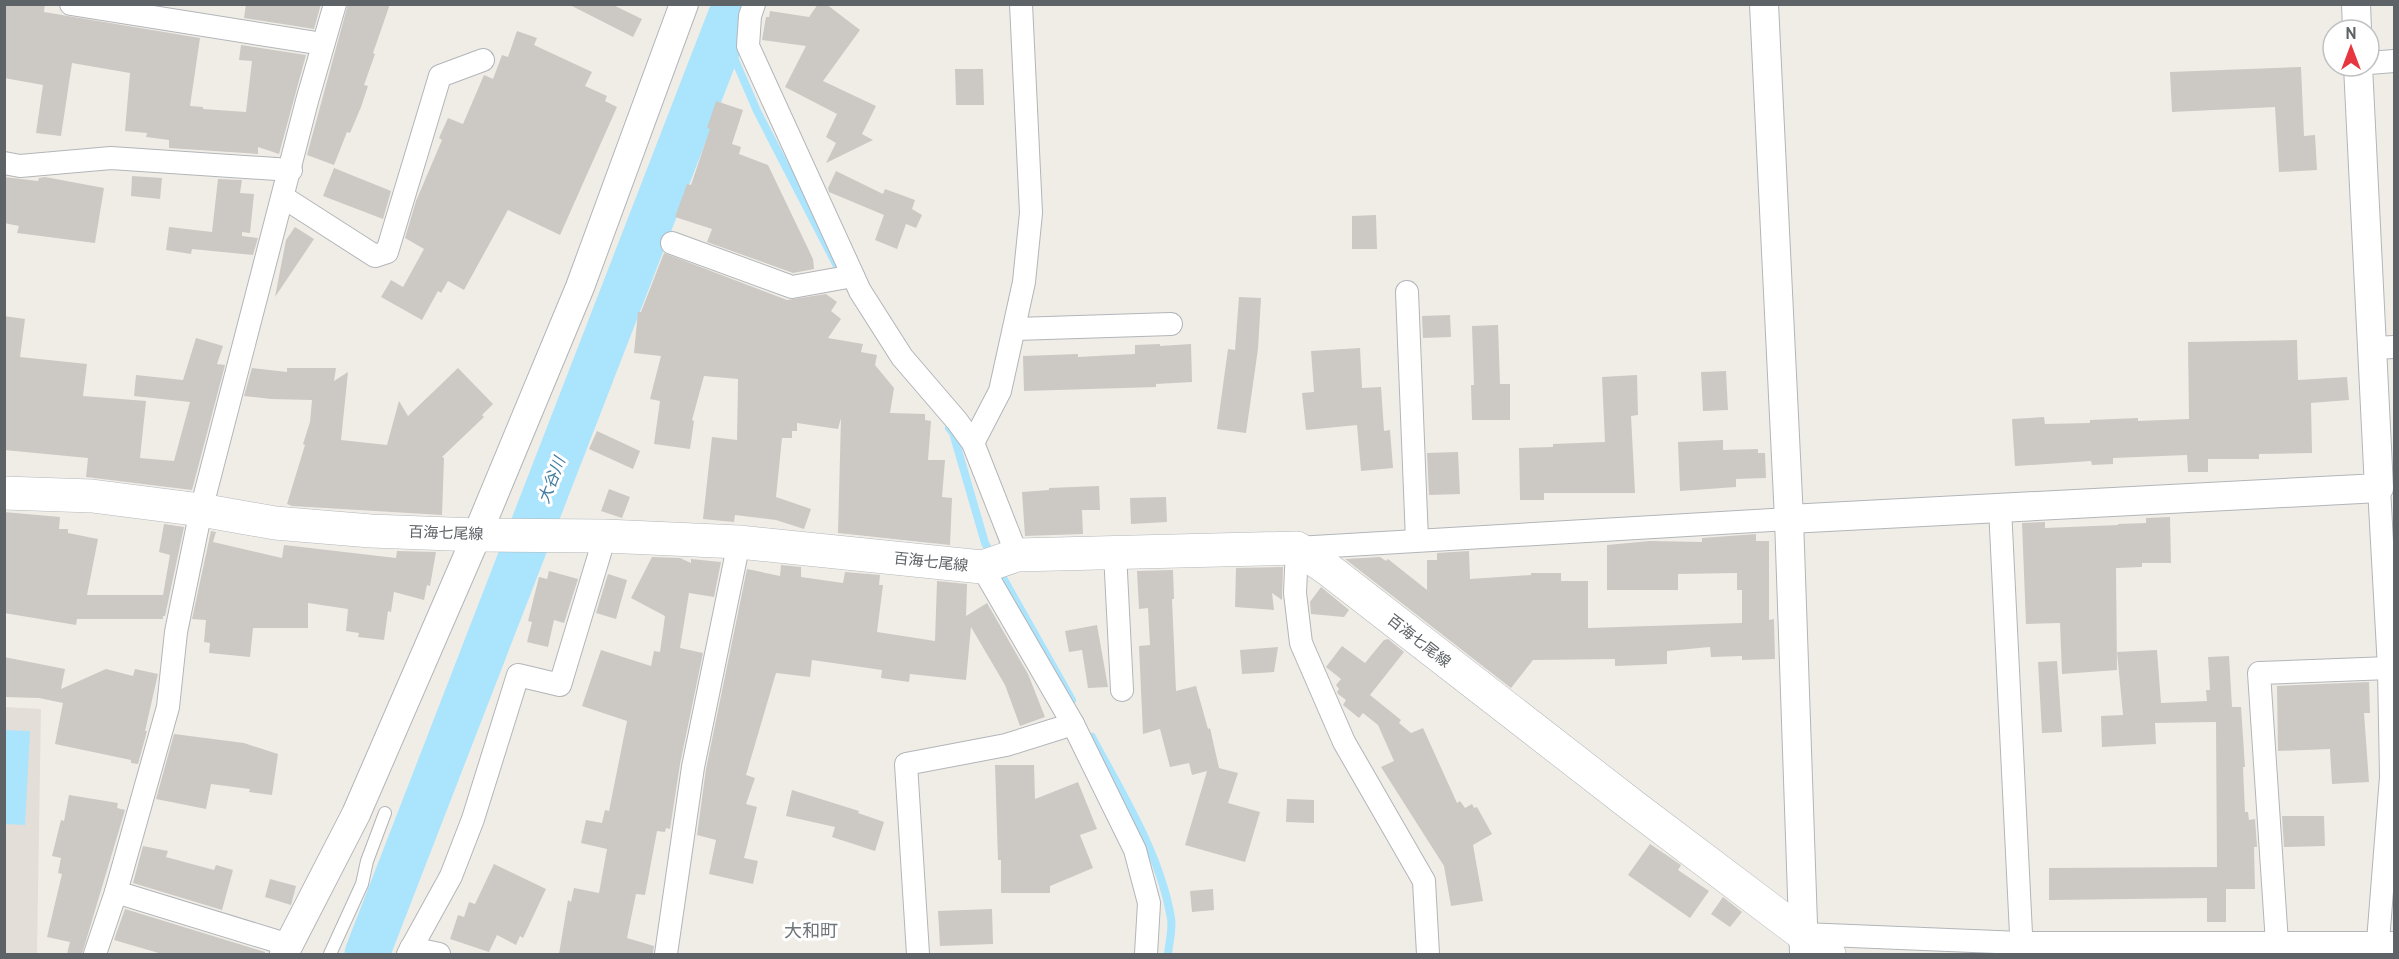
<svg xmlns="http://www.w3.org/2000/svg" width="2399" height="959" font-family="Overpass,'Noto Sans JP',sans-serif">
<rect width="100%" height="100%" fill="#f0ede7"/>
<!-- education -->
<polygon fill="#e3ded8" points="4,707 41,709 37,954 5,954"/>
<!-- water -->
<polygon fill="#aae4fd" points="4,730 30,731 25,825 5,824"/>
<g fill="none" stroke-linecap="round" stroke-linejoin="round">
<!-- stream -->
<g stroke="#aae4fd" stroke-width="8">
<polyline points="722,39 735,60 757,111 837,266"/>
<polyline points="949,428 953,433 985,543 992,556"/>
<polyline points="998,569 1072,700"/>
<path d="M1092,737C1122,794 1160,853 1171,918C1173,929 1169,943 1168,954"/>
</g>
<!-- river -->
<polyline stroke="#aae4fd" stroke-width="45" points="367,954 735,4"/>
</g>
<!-- building -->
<g fill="#ccc8c4">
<polygon points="4,4 45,4 44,12 200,38 190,106 203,107 203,109 246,112 252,61 239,60 241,45 306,55 279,154 258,147 258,154 169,148 169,140 146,137 147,133 125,131 130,73 72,63 61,136 36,133 43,85 4,78"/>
<polygon points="246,4 321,4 314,29 244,18"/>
<polygon points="348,4 390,4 373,53 375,54 364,85 368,86 361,107 350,133 347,132 334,165 307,155"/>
<polygon points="568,4 611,4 642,19 633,37"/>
<polygon points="818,4 826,4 860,30 823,81 876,106 862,134 873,140 826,163 836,143 826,137 837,114 785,87 806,46 762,40 766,17 769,17 770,11 809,17"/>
<polygon points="517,31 537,38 534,45 592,72 585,86 607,96 605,101 617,107 560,235 508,210 464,290 448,281 441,293 438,291 422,320 381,297 391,280 403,287 424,249 405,238 416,201 442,140 439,138 448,118 463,124 484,75 493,79 502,55 508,57"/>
<polygon points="2301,67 2304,136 2315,135 2317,170 2279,172 2275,107 2172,112 2170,72"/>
<polygon points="955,69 983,69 984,105 956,105"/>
<polygon points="716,101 743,110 732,144 741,147 739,154 768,165 813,259 814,269 793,273 707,242 712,229 675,217 687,184 691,185 710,129 707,128"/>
<polygon points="334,168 391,191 383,219 323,196"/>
<polygon points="836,171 883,194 885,189 915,200 912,209 922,215 916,228 906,224 897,249 875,240 884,215 829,192 828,188"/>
<polygon points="132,176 162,178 160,199 131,196"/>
<polygon points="4,177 38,181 39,178 45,177 104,188 95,243 17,233 19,226 4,223"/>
<polygon points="218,179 242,180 240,193 254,194 250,233 242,232 242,236 258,238 253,255 192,249 191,254 166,250 169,227 212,232"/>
<polygon points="1376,215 1377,249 1352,249 1352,216"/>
<polygon points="295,227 314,239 275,297 286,240"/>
<polygon points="664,253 787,300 826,294 837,302 831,311 841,319 828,338 863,344 861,352 877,355 875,365 894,388 890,413 925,414 925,420 931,421 928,460 945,460 942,497 952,498 950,545 838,533 841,418 838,429 797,423 797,431 792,431 792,438 782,438 776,497 811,509 804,529 776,520 735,515 734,522 703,519 712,437 737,440 738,379 704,376 692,420 694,421 690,449 654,444 660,401 650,399 661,356 634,353 638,312 641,312"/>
<polygon points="1239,297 1261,298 1258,349 1246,433 1217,429 1228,349 1235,350"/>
<polygon points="1450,315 1451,337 1423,338 1422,316"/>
<polygon points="4,316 25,319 20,357 87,364 83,396 146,401 140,458 174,461 190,402 134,396 136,375 183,380 196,338 223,346 217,364 225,365 192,490 86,477 88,458 4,450"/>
<polygon points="1498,325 1500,384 1510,384 1510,420 1472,420 1471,385 1474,385 1472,326"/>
<polygon points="2297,340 2298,380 2347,377 2349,400 2311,403 2312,453 2259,454 2259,459 2208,459 2208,472 2188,472 2187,455 2113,458 2113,464 2092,465 2091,461 2015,466 2012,419 2044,417 2045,424 2090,423 2090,420 2138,418 2138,421 2189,419 2188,342"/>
<polygon points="1160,344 1160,346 1191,344 1192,382 1156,384 1156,387 1024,391 1023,356 1078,354 1078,357 1135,354 1135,345"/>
<polygon points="1360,348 1362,388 1381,387 1384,431 1390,430 1393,468 1361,471 1357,425 1306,430 1302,393 1314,392 1311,351"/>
<polygon points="252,368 287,372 287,368 336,368 334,381 348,372 341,440 387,445 399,401 408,416 458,368 493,404 482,415 484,417 442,457 444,458 442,515 292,506 287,504 305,445 303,444 310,422 312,400 271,399 244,396"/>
<polygon points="1726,371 1728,410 1703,411 1701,372"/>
<polygon points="1637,375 1638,415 1631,416 1635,493 1544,493 1544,500 1520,500 1519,448 1553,447 1553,444 1605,442 1602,377"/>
<polygon points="597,431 640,451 633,469 589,449"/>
<polygon points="1723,440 1723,450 1758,449 1758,453 1765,453 1766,478 1736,479 1736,487 1680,491 1678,442"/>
<polygon points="1458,452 1460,494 1429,495 1427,453"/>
<polygon points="1099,486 1100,510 1082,510 1083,534 1025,536 1022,492 1049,490 1049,488"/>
<polygon points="609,489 630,497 622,518 601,511"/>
<polygon points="1166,497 1167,522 1131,524 1130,498"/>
<polygon points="4,512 60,517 59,529 68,529 68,533 98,539 87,595 163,595 170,555 159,552 164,524 184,527 165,616 163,616 163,619 77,619 76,625 4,613"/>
<polygon points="2170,517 2171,563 2142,563 2142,567 2116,568 2117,670 2062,674 2060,623 2026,624 2022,523 2045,522 2045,528 2118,525 2118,524 2146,523 2146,518"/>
<polygon points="211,531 216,532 213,542 282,558 284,545 396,558 397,551 436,552 430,586 427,585 424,600 394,592 391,612 388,611 384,640 358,637 359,633 346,631 348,609 308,603 308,628 253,628 250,657 209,653 210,643 204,642 206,620 192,619"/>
<polygon points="1756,534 1756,541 1769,541 1769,620 1774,619 1775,659 1742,660 1742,656 1711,657 1710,647 1667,651 1667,664 1615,666 1615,659 1533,660 1511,688 1345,559 1380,557 1386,561 1388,559 1427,590 1427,560 1437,560 1437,553 1469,551 1470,579 1531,575 1531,573 1561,573 1561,581 1588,581 1588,628 1742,623 1742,590 1737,590 1737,573 1678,574 1678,590 1607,590 1607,545 1650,541 1702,542 1702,538"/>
<polygon points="652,557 680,558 691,563 691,559 721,562 714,597 689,593 680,648 703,653 680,764 670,829 666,828 665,832 657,831 645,895 636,894 627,938 654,946 653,954 559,954 568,900 571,902 574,888 599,893 607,849 581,843 586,820 602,823 605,810 609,811 627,721 582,706 601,650 651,666 654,651 660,652 665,616 631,598"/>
<polygon points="781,565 801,567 801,577 843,583 845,572 880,575 879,585 883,585 877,632 935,641 937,581 967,584 966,616 987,603 1028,674 1045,717 1020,726 1005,685 971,627 966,680 910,674 909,682 881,678 882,670 812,660 810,677 776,673 746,775 755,778 746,804 757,807 744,858 758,861 753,884 709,874 716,840 697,835 706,769 747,569 780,576"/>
<polygon points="1283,567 1282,600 1272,593 1274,610 1235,607 1236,568"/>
<polygon points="1173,570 1174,599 1172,599 1176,691 1196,686 1208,729 1210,728 1219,768 1238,773 1228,803 1260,812 1245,862 1185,845 1207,771 1192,775 1189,763 1170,767 1160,729 1143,734 1139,646 1150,645 1148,608 1139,609 1137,571"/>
<polygon points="549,571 578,579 564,623 554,620 548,647 527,642 532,622 528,621 539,577 547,579"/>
<polygon points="608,574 627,580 616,619 596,613"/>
<polygon points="1321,587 1349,610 1344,617 1311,614 1310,602"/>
<polygon points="1097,625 1108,687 1088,688 1082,650 1069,652 1065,631"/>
<polygon points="1388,639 1404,652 1370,695 1401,720 1399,723 1411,733 1423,728 1457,803 1460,801 1465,808 1472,804 1474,808 1477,807 1492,834 1473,845 1483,901 1451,906 1444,866 1381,767 1394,761 1378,725 1363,713 1359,718 1343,705 1346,700 1338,694 1337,692 1339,689 1336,685 1341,679 1326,667 1342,646 1365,663 1384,640"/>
<polygon points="1278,647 1274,672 1242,674 1240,650"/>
<polygon points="2157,650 2161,703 2207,701 2206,690 2210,690 2208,657 2229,656 2232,707 2241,707 2245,767 2243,767 2245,812 2248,812 2249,820 2255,819 2257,847 2254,847 2255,889 2226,889 2226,922 2207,922 2207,898 2049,900 2049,868 2217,867 2216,722 2155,723 2156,744 2102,747 2101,716 2123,715 2117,652"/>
<polygon points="4,657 65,669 61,689 106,669 133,676 135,669 158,674 145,731 147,731 138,764 131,763 131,760 55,744 63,703 39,698 4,697"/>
<polygon points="2057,661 2062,732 2042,733 2038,662"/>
<polygon points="2369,682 2370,713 2364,713 2369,782 2332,784 2330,749 2278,751 2277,686"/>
<polygon points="174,734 244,743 278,754 272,795 249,792 250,789 211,784 206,809 156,799"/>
<polygon points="995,765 1034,765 1035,799 1078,782 1097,829 1080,835 1093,868 1050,886 1050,893 1001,893 1001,860 998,860"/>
<polygon points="792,790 859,811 858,813 884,822 875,851 832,837 835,827 786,816"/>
<polygon points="69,795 118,803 117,808 125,810 82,954 67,954 70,942 47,937 62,874 58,873 61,858 52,856 61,820 64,821"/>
<polygon points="1287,799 1314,800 1314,823 1286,822"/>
<polygon points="2282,816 2324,816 2325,846 2284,847"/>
<polygon points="1650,844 1681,865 1678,870 1709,891 1690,918 1628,875"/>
<polygon points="143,846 168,851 166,857 214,870 216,865 233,870 222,910 133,883"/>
<polygon points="494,864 546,889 523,938 520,936 516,945 497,935 489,952 450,939 458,915 464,917 469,902 475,904"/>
<polygon points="270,879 296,886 291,905 265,897"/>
<polygon points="1213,889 1214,910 1192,912 1190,891"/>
<polygon points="1723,897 1742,912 1730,927 1711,914"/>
<polygon points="125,909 265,952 265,954 162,954 114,940"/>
<polygon points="992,909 993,944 940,946 938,911"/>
</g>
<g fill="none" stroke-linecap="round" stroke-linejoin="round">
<!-- service casing -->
<g stroke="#b2b5b9" stroke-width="14">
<polyline id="service" points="330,954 362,884 367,861 385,813"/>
</g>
<!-- minor casing -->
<g stroke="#b2b5b9" stroke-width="24">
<g id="minor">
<polyline points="71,4 323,44"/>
<polyline points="754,4 750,16 748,46 860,291 902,357 957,421 973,443 1017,555"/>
<polyline points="2369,63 2394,61"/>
<polyline points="4,163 20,166 111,158 291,170"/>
<polyline points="283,197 375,256 387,252 440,76 483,60"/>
<polyline points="672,243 792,287 853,276"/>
<polyline points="1407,292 1417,540"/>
<polyline points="1014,329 1171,324"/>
<polyline points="2373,348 2394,347"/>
<polyline points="973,443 1000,391 1024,282 1031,213 1021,4"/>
<polyline points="2000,508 2022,954"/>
<polyline points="1115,553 1122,690"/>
<polyline points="982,567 1073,724 1135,850 1149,903 1146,954"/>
<polyline points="116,892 168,707 176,632 201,510 307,101 335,4"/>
<polyline points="1803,934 2021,943 2394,943"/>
<polyline points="2277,943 2259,673 2389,668"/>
<polyline points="411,948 439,954"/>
<polyline points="95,954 116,892 289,945"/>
<polyline points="408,954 451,876 473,819 518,675 560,685 605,536"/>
<polyline points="666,954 693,767 739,542"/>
<polyline points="918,954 906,764 1006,745 1073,724"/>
<polyline points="1428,954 1424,881 1344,742 1301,643 1295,593 1297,548 1789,519"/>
<polyline points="2377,954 2391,777 2389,668 2379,488"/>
</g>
</g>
<!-- tertiary casing -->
<g stroke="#b2b5b9" stroke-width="30">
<g id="tertiary">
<polyline points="1764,4 1789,519 1804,953"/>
<polyline points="2356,4 2357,30"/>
<polyline points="1789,519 2379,488 2358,66"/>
<polyline points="284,954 356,814 477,535 580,287 684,4"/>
</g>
</g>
<!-- secondary casing -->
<g stroke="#b3b7bb" stroke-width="34">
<polyline id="secondary" points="4,493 92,496 201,510 275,523 371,531 477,535 605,536 739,542 982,567 1017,555 1297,548 1329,570 1633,806 1829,954"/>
</g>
<!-- service -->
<use href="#service" stroke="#fff" stroke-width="12"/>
<!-- minor -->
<use href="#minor" stroke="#fff" stroke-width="22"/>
<!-- tertiary -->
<use href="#tertiary" stroke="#fff" stroke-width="28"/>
<!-- secondary -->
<use href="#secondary" stroke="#fff" stroke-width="33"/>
</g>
<g text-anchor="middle" stroke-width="6" stroke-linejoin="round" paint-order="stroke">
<!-- street labels -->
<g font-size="15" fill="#5e6367" stroke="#fff">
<text transform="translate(446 533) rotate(2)" y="5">百海七尾線</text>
<text transform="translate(931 562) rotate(6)" y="5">百海七尾線</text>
<text transform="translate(1419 641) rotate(38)" y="5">百海七尾線</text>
</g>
<!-- water labels -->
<g font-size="16" font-style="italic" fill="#3f7b9f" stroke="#fff">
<text transform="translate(551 480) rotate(-69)" y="6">大谷川</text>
</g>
<!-- quarter labels -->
<g font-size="18" fill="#6f7579" stroke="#fff">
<text x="811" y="937">大和町</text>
</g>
</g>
<!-- border -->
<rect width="2399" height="959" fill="none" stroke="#5e6367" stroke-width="12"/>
<!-- north arrow -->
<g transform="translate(2351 48)"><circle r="28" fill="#ffffff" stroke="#bfc1c2" stroke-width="1.5"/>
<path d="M0-4.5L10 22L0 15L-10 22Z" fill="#e73640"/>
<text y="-9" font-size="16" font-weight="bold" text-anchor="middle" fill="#5e6367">N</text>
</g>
</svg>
